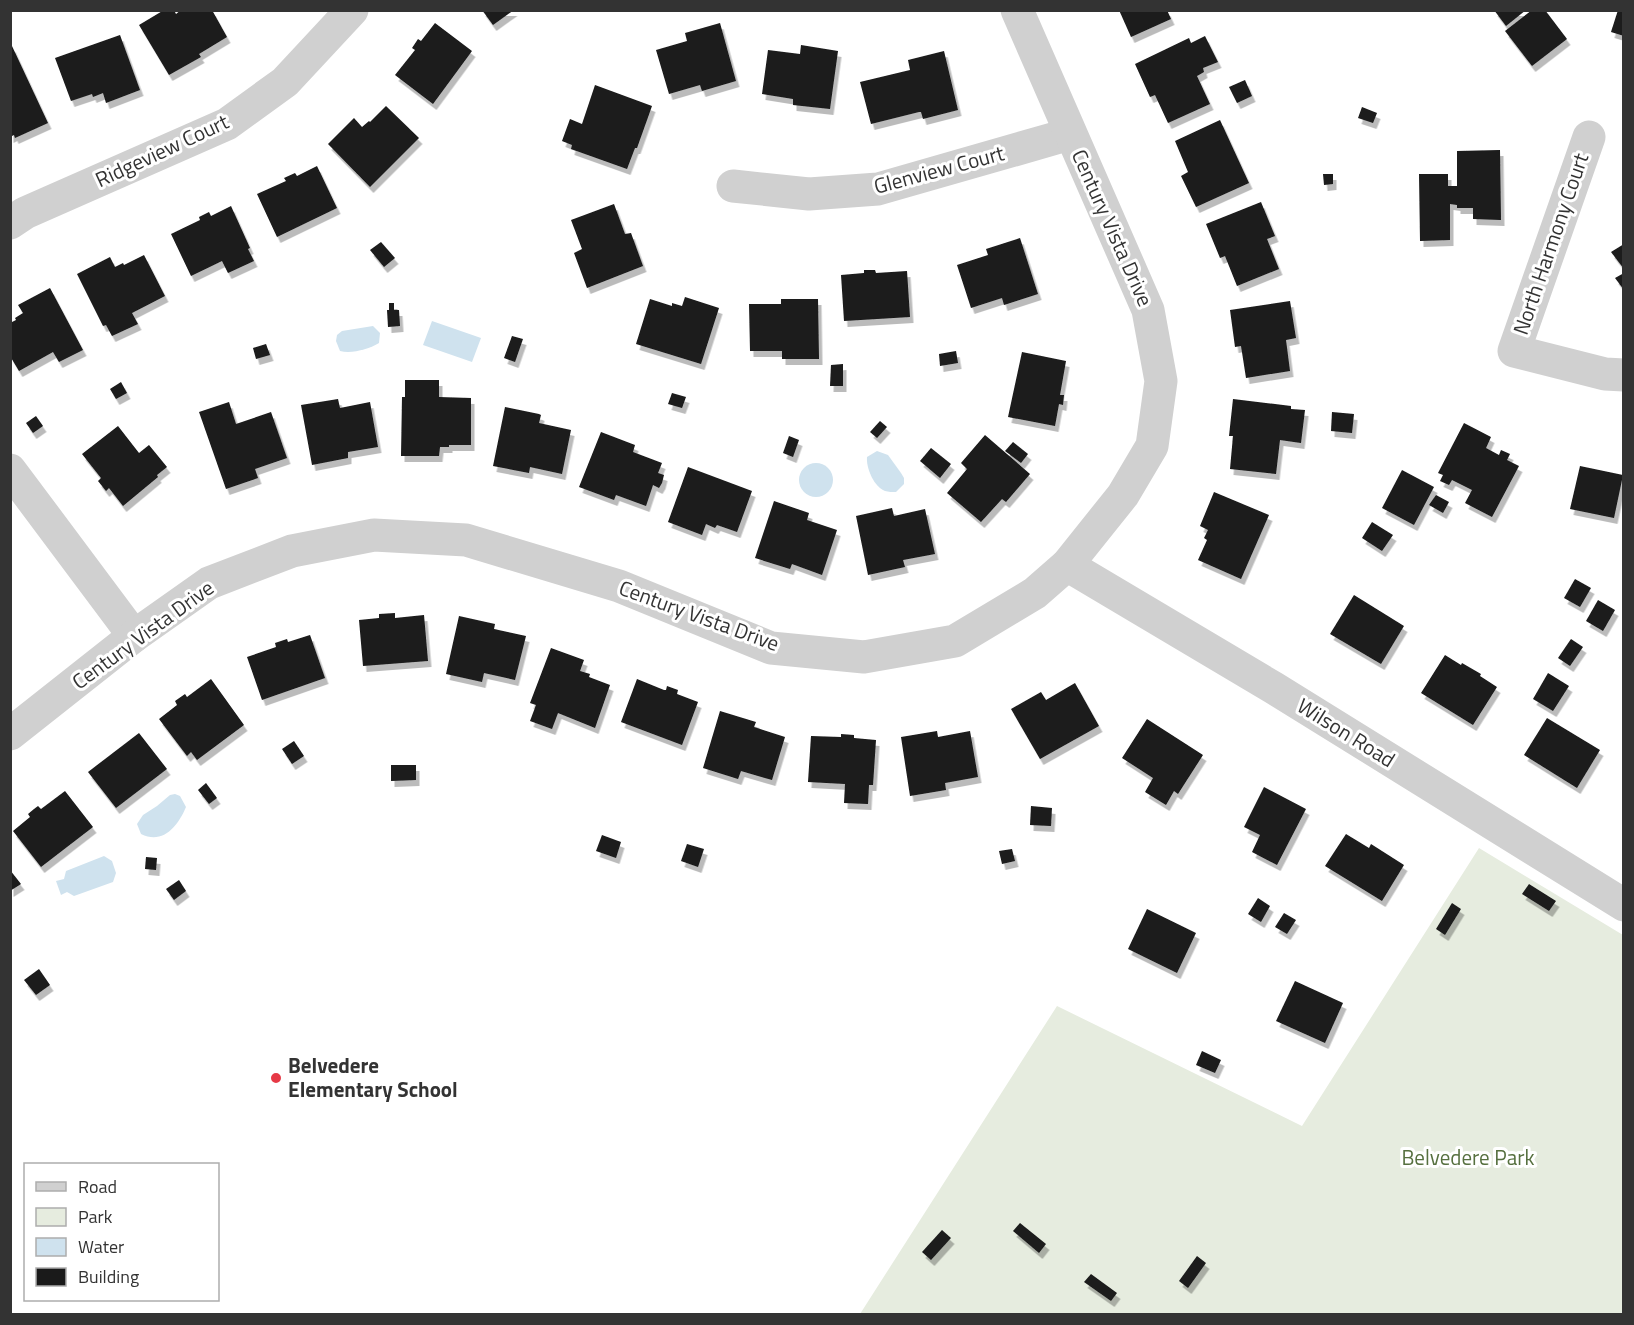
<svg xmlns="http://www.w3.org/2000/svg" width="1634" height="1325" font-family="'Titillium Web',sans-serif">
<defs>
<filter id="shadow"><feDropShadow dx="3.5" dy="6" stdDeviation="0" flood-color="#0004"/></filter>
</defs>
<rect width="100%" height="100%" fill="#fff"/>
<!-- green -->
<polygon fill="#e6ecdf" points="1479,848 1623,935 1623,1314 860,1314 1057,1006 1302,1126"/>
<!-- water -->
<g fill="#cfe2ee">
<polygon points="432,321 481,338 472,362 423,345"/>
<path d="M373,326L380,333L379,343C369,349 352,354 340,351L336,341L337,335L342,331Z"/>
<path d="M877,451L888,455L901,473L904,478V484L896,492C893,492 888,492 885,491C874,487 866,468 867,457Z"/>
<circle cx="816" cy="480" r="17"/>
<path d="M175,794L180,796L186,807C178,826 163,845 141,834L137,824L143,815L157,806L170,795Z"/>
<polygon points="104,856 112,861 116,873 113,882 74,896 67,892 61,895 56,881 64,879 66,871"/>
</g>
<!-- building -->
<g fill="#1a1a1a" filter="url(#shadow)">
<polygon points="164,10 174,10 176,14 181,10 212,10 227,37 199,54 201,57 169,75 139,25"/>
<polygon points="482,10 514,10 493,25"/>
<polygon points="1119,10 1167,10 1171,19 1131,37"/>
<polygon points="1494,10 1526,10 1506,26"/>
<polygon points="1532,10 1545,10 1567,39 1532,66 1505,31"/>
<polygon points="1618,10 1624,10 1624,36 1611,32"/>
<polygon points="435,23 472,51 433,104 395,75 415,50 412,48 418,39 421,41"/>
<polygon points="720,23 736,81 702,91 700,85 669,94 656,50 687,41 685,33"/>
<polygon points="120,35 140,90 106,103 103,93 93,97 92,94 71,101 55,58"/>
<polygon points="1205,36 1218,62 1203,68 1204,72 1197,76 1210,104 1168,123 1155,95 1150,97 1135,64 1189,38 1191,43"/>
<polygon points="801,45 838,51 830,109 793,105 793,99 762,94 768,50 800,54"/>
<polygon points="12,46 48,123 15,138 14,135 10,137 10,47"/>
<polygon points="944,51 958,110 923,119 921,112 919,112 871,124 860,82 910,70 908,60"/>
<polygon points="1245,80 1252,96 1237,103 1229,87"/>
<polygon points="595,85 652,106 637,148 635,148 627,169 571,149 572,145 562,141 570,119 582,124"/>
<polygon points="386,106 419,138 370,187 328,144 354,118 362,127 369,121 370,122"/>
<polygon points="1362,107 1377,113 1373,123 1358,118"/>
<polygon points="1220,120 1249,183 1196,207 1181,176 1188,172 1175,141"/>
<polygon points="1500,150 1501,220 1473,219 1473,208 1457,208 1457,205 1450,204 1450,240 1420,241 1419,174 1448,174 1448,186 1457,186 1457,151"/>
<polygon points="317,166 337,208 277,237 257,194 286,181 284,178 295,173 297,176"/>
<polygon points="1323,174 1333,174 1333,184 1324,185"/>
<polygon points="1261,202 1275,236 1267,239 1279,269 1237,286 1225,256 1220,258 1206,224"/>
<polygon points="614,204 625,234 631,233 643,266 587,288 574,253 582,249 571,220"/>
<polygon points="231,206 250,248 248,249 254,261 228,273 222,261 191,276 171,234 200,220 199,217 209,212 211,216"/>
<polygon points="1020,238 1038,294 1004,305 1002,298 971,308 957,265 988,255 986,249"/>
<polygon points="381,242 395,258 384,267 370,250"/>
<polygon points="1624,244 1624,269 1611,252"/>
<polygon points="144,255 165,296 132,313 138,324 112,336 106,325 103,326 77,274 110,257 115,267 123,263 124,265"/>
<polygon points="864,270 875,270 876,273 907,271 910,317 844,321 841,275 864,273"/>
<polygon points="1624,273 1624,290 1615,278"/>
<polygon points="50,288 83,350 59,362 53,352 19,371 10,356 10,323 16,320 15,318 23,313 18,305"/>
<polygon points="685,297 719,308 701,364 636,344 650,299 672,306 672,303 682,306"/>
<polygon points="781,299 818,299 819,359 782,359 782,351 750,351 749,304 781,304"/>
<polygon points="1290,301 1296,338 1286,340 1290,371 1246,378 1241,346 1235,347 1230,310"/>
<polygon points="389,303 394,303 394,310 399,310 400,326 388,327 387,310 389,310"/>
<polygon points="512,336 523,339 515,362 504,358"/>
<polygon points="266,344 270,355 256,359 253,348"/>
<polygon points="956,351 958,363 940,366 939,354"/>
<polygon points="1022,352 1066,361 1060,395 1064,395 1063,405 1059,404 1055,426 1008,417"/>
<polygon points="843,364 843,386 830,386 831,365"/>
<polygon points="405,380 439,380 439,397 471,398 471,445 449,445 449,447 440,447 439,456 401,456 402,397 405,397"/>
<polygon points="121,382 127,393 116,399 110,389"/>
<polygon points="672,393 686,397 682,408 668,404"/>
<polygon points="338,399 340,408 370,402 378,447 348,452 348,458 312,465 301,405"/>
<polygon points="1233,399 1291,406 1291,409 1305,410 1301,443 1280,440 1276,474 1230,469 1233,436 1229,436"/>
<polygon points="229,402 236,424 271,412 287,458 255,469 258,478 226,489 199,412"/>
<polygon points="505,407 539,414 541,415 539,423 571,430 562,474 530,467 529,473 493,466"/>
<polygon points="1332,412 1354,414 1352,433 1331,431"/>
<polygon points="36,416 43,426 33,433 26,423"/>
<polygon points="880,421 887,427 877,438 870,432"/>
<polygon points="1464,423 1491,437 1486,448 1499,455 1501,450 1510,454 1507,460 1519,466 1492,517 1465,503 1472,490 1452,480 1449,485 1440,481 1443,475 1438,473"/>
<polygon points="118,426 139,453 149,445 167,467 157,475 158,477 123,506 109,488 106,491 98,481 101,478 82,454"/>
<polygon points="601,432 635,445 633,452 662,463 658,473 664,475 662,483 659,488 653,485 646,506 616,495 614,500 579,487"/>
<polygon points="985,435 1030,474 1006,502 1002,499 981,522 947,493 967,469 961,463"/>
<polygon points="789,436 799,440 793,457 783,453"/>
<polygon points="1013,442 1028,454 1021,463 1005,451"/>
<polygon points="931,448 951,464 940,478 920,461"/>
<polygon points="1580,466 1623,475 1614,518 1570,509"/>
<polygon points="688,467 752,491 737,532 717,525 715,528 706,524 702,535 668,522"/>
<polygon points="1402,470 1434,487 1414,525 1382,508"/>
<polygon points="1214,492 1269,515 1241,579 1198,560 1207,540 1204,538 1208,530 1200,526"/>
<polygon points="1436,495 1449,502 1443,513 1429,505"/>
<polygon points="774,501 809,513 807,520 837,530 822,575 792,564 790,569 755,558"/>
<polygon points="892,508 894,516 925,509 935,554 903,560 905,567 868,575 856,516"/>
<polygon points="1372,522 1393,535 1382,551 1362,538"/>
<polygon points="1575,579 1591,588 1580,607 1564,598"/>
<polygon points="1354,595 1404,626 1381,664 1330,634"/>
<polygon points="1598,600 1615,610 1603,631 1586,621"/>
<polygon points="395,613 395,618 424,615 428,661 363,666 359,620 379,618 379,614"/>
<polygon points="459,616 495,624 494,629 526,636 515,680 484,673 482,682 446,674"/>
<polygon points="310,635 325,678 262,700 247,657 276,647 275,643 287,639 288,642"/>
<polygon points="1571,639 1583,647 1570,666 1558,658"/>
<polygon points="551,648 584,660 580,671 590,674 589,677 610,685 595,728 558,713 552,729 530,721 536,705 530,703"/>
<polygon points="1445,655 1461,665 1462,663 1481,674 1480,676 1497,687 1473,725 1421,693"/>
<polygon points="1548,673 1569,686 1553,711 1533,699"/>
<polygon points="211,679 244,725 197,760 191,752 187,756 159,719 177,705 175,701 185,694 187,697"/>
<polygon points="637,679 664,690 666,690 667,686 678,690 677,694 698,702 682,745 621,722"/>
<polygon points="1075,683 1099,726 1040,759 1011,709 1041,692 1046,700"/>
<polygon points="720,711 756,722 754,727 785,737 772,780 741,771 738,779 703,768"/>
<polygon points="1547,718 1600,750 1577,788 1524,755"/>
<polygon points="1147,719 1203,755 1178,794 1174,791 1166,805 1145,792 1153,778 1122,758"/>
<polygon points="937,731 938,737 970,731 978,777 945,783 946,790 910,796 901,737"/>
<polygon points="139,733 167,769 116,808 88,772"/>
<polygon points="841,734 854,735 854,738 876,740 873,785 869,785 868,804 844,803 845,784 808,782 811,736 841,737"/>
<polygon points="294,741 304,756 292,764 282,749"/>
<polygon points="391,765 416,765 416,780 391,781"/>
<polygon points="206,783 217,798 209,804 198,790"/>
<polygon points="1264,787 1306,809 1277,865 1252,852 1260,835 1244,827"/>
<polygon points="65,791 93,827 41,867 13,831 30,817 28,814 34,809 38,806 41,809"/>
<polygon points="1031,806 1052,808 1051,826 1030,825"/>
<polygon points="1346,834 1369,848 1371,844 1404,865 1382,901 1325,866"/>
<polygon points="602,835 621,842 616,858 596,851"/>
<polygon points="687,844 704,849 698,867 681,861"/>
<polygon points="1012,849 1015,861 1002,864 999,851"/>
<polygon points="146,857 157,858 156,870 145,869"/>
<polygon points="10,870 21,884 10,891"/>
<polygon points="179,880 186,891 174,900 166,889"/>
<polygon points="1529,884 1556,901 1549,911 1522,894"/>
<polygon points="1258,898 1270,906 1261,922 1248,914"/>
<polygon points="1452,903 1461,909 1445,935 1436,929"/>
<polygon points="1147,909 1196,933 1177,973 1128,949"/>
<polygon points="1284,913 1296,920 1287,934 1275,927"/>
<polygon points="39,969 50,985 36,995 24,980"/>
<polygon points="1295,981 1343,1003 1325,1043 1276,1021"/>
<polygon points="1202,1051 1221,1060 1215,1073 1196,1065"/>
<polygon points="1020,1223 1046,1244 1039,1253 1013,1231"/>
<polygon points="942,1230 951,1238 931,1260 922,1252"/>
<polygon points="1197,1256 1206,1263 1188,1288 1179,1281"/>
<polygon points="1091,1274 1117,1293 1111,1301 1084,1282"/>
</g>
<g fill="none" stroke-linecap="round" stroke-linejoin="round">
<!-- minor -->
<g stroke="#d0d0d0" stroke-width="33">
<polyline points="1589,137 1514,351 1605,374 1624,375"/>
<polyline points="733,186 809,194 878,189 1070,134"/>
<polyline points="10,223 25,213 227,124 285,82 352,10"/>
<polyline points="10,470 134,636"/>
<polyline points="1067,565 1274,688 1624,905"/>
<polyline points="10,734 134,636 209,583 292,551 374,535 466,540 619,586 771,648 864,657 955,641 1035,593 1067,565 1123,495 1152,446 1161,381 1148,310 1017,10"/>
</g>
</g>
<!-- markers -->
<circle fill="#e63946" stroke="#fff" stroke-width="2" cx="276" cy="1078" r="6"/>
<g text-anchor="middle" stroke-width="6" stroke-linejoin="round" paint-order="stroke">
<!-- street labels -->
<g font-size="21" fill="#333" stroke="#fff">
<text transform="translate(162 151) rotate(-25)" y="7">Ridgeview Court</text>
<text transform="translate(939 170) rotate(-15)" y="7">Glenview Court</text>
<text transform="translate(1112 228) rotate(66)" y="7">Century Vista Drive</text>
<text transform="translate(1551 244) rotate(-71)" y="7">North Harmony Court</text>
<text transform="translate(699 616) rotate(20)" y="7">Century Vista Drive</text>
<text transform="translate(143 635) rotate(-36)" y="7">Century Vista Drive</text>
<text transform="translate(1346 733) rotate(32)" y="7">Wilson Road</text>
</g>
<!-- poi labels -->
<g font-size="21" font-weight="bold" fill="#333" stroke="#fff" text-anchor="start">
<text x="288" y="1073">Belvedere<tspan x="288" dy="24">Elementary School</tspan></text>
</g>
<!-- park labels -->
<g font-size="21" fill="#56703f" stroke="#fff">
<text x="1468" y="1165">Belvedere Park</text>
</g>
</g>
<!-- border -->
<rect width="1634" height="1325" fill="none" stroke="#333333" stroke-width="24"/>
<!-- legend -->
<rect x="24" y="1163" width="195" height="138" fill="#ffffff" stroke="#adadad" stroke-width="1.5"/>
<rect x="36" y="1182" width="30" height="9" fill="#d0d0d0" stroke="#adadad" stroke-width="1.5"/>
<text x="78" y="1193" font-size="18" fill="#333333">Road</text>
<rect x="36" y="1208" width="30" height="18" fill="#e6ecdf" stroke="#adadad" stroke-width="1.5"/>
<text x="78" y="1223" font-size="18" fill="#333333">Park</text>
<rect x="36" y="1238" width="30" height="18" fill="#cfe2ee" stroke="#adadad" stroke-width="1.5"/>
<text x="78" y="1253" font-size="18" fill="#333333">Water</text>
<rect x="36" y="1268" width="30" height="18" fill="#1a1a1a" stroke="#adadad" stroke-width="1.5"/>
<text x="78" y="1283" font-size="18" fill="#333333">Building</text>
</svg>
